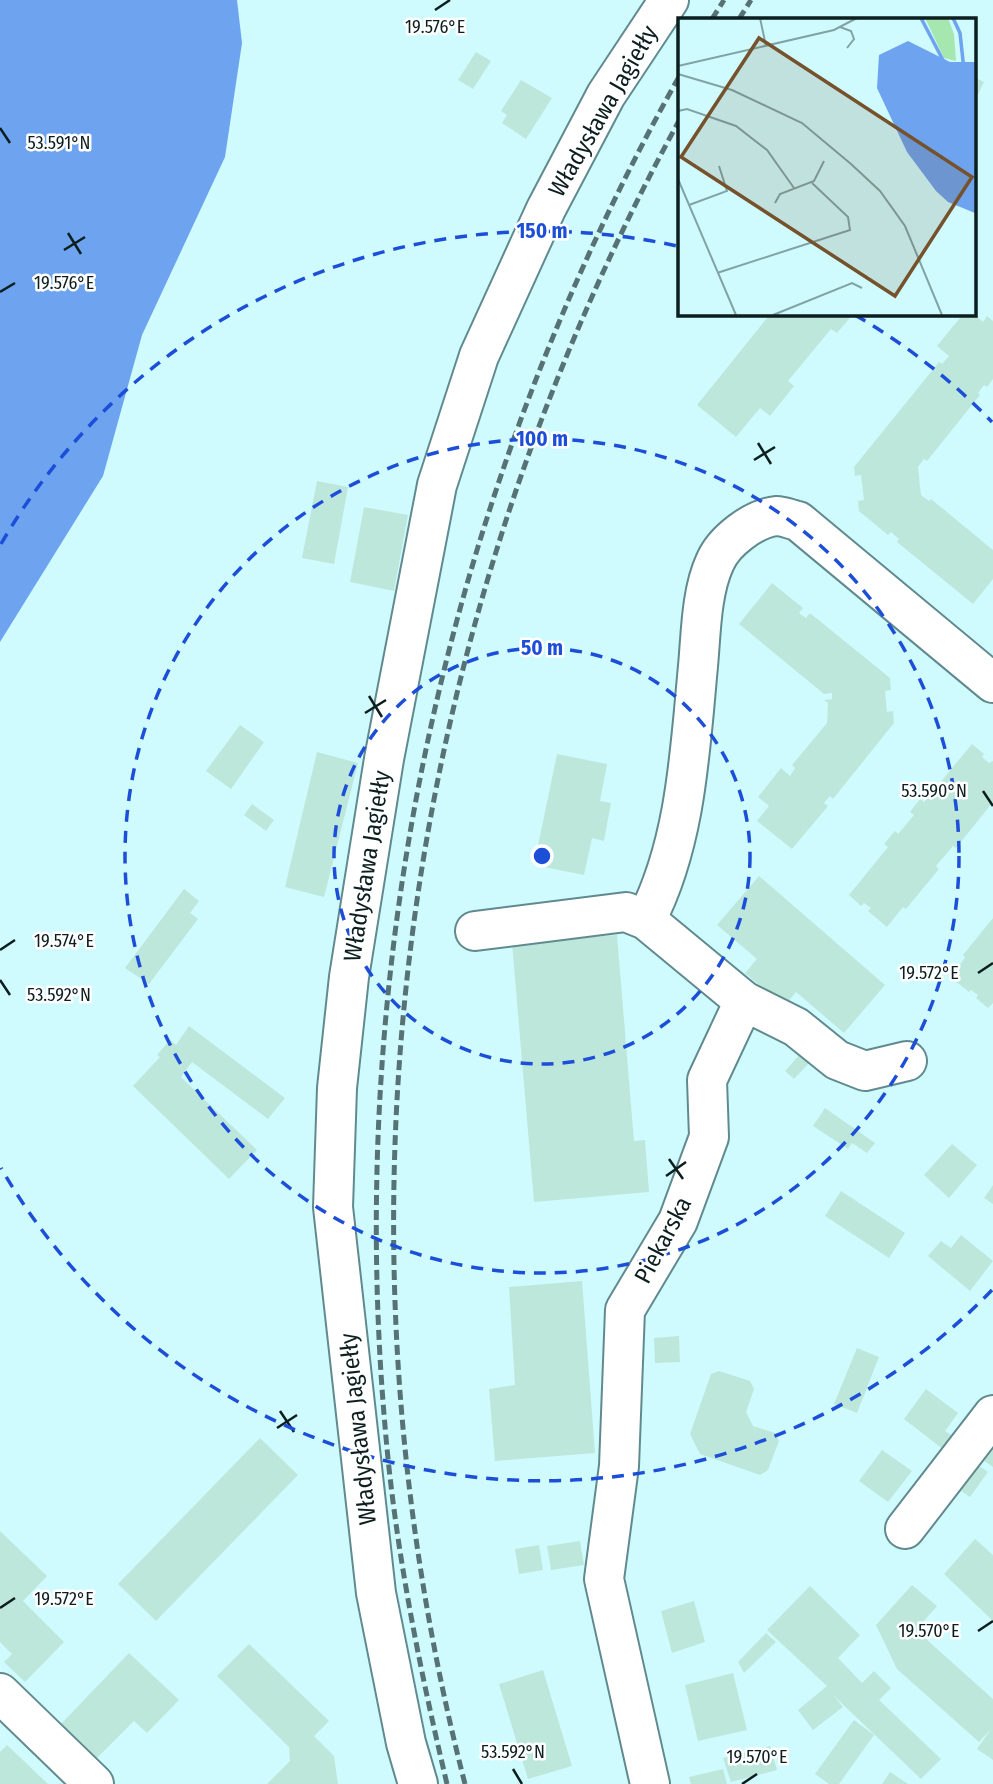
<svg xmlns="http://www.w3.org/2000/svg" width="993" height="1784" font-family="'Fira Sans Condensed',sans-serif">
<rect width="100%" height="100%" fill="#cffbff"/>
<!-- water -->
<polygon fill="#6da3ef" points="0,0 237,0 242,43 225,157 142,335 103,476 0,642"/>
<!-- building -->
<g fill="#bee7db">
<polygon points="476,52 491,61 473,89 458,80"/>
<polygon points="974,77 984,82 974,103"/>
<polygon points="521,80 552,98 526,139 502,123 507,115 501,111"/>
<polygon points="771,313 854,313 837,333 831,329 788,381 794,386 770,416 760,408 736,437 697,405"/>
<polygon points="964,313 973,313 983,322 987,316 993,321 993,379 987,387 984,385 978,393 980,395 927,461 924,459 918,467 921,495 929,501 931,499 993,550 993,579 973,604 897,542 899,539 891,532 888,535 859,511 858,501 864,500 861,475 855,476 854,467 939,362 942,364 949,356 937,346"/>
<polygon points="317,481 348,487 334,564 302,558"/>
<polygon points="364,507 408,515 394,591 350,582"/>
<polygon points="772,583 803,608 799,613 806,618 810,613 890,678 891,690 885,691 887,712 893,711 894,723 833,799 830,796 824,803 828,806 792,849 757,821 769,806 758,797 781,768 790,776 795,768 792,765 827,723 828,703 824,700 832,699 832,693 824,694 739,624"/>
<polygon points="240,725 264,742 231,789 206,771"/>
<polygon points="972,744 984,754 982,757 989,763 993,761 993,802 956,848 953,846 936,866 939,869 906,909 903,907 887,927 868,911 871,908 864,903 861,906 849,895 888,847 884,844 895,831 898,834 914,815 910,812 920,799 924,802"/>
<polygon points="317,752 358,763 324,897 285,887"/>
<polygon points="557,754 607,764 600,801 611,803 604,841 592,838 584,875 534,865"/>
<polygon points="252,804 274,820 266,831 244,815"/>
<polygon points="759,876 885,985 844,1033 796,992 784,1007 745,973 757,959 717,925"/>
<polygon points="184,889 199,901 190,913 198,919 149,984 125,968"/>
<polygon points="993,918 993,1003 988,1008 976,998 978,995 971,990 969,992 950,977 965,958 963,955"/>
<polygon points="617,935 634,1141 645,1140 649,1192 534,1202 512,943"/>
<polygon points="189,1026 285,1098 268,1119 192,1062 181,1077 257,1150 229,1179 133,1086 160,1057 157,1055 170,1040 176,1045"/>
<polygon points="801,1053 811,1061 794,1079 785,1071"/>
<polygon points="825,1108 875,1143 867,1153 852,1143 848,1149 813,1126"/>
<polygon points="952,1144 977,1165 949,1198 924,1175"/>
<polygon points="993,1185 993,1204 984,1198"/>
<polygon points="841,1191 905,1233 889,1258 825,1216"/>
<polygon points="961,1235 993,1261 970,1291 928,1256 941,1241 951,1248"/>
<polygon points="582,1281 595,1453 495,1461 489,1389 515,1385 509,1287"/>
<polygon points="679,1336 680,1362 655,1363 654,1338"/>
<polygon points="857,1348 879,1357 857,1413 834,1404"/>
<polygon points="719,1371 750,1381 754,1389 746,1412 753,1426 775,1433 779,1441 768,1470 760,1475 700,1454 690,1434 711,1374"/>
<polygon points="926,1389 958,1413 945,1431 954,1437 944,1450 904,1419"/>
<polygon points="993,1437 993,1467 979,1457"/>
<polygon points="260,1438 298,1475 156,1621 118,1584"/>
<polygon points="882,1450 912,1471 888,1502 859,1481"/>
<polygon points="975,1463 988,1472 970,1497 957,1488"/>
<polygon points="0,1531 47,1576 23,1601 64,1642 25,1682 4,1662 12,1654 0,1642"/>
<polygon points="975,1539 993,1555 993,1621 944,1574"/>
<polygon points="580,1541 584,1565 551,1570 547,1546"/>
<polygon points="539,1545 543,1570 519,1574 515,1549"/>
<polygon points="912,1585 937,1606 916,1630 993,1699 993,1760 977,1749 991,1729 979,1742 897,1669 876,1625"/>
<polygon points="810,1586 860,1635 838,1658 862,1683 874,1671 891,1688 879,1700 941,1759 921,1779 833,1695 843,1707 813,1730 798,1710 827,1686 767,1630"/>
<polygon points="694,1601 705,1642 672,1653 661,1611"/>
<polygon points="766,1633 776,1642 744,1673 738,1662"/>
<polygon points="249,1644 329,1721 314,1736 334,1756 338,1784 267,1784 290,1761 289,1747 217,1676"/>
<polygon points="129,1653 179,1700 147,1733 134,1721 95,1760 59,1726"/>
<polygon points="543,1670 572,1766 528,1779 499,1684"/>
<polygon points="733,1673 747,1730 698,1741 685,1685"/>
<polygon points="854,1720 874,1735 839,1784 829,1784 815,1774"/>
<polygon points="7,1745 26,1763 48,1784 0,1784 0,1752"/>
<polygon points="770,1746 777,1770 731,1782 723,1758"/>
<polygon points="723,1769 727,1784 691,1784 689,1777"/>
<polygon points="890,1772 908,1784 882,1784"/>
</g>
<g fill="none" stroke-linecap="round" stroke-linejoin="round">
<!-- minor casing -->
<g stroke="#618a8e" stroke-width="42">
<g id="minor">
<path d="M646,920C686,843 690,751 698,666C701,634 701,592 715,562C724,541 754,518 777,516C783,516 792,520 798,521L993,683"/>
<polyline points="475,931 626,912 646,920 744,1001 796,1027 837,1060 865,1071 907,1061"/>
<polyline points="905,1529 993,1415"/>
<polyline points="0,1693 94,1784"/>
<polyline points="418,1784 406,1743 376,1593 333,1207 337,1088 349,977 384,759 437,485 479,356 546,209 606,95 669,0"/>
<polyline points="650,1784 604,1579 619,1466 625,1310 678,1221 709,1137 707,1080 744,1001"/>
</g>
</g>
<!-- minor -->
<use href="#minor" stroke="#fff" stroke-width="38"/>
<!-- rail -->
<g stroke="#577274" stroke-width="5" stroke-dasharray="10 5" stroke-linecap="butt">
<polyline points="712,19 724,0"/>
<polyline points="739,19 751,0"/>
<path d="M447,1784C419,1666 395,1547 385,1426C344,957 449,485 680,75"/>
<path d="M465,1784C319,1218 400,630 680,119"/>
</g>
</g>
<!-- ticks -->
<path fill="none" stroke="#0d1e1f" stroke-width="2.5" d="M435,10L450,0M0,128L10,143M68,233L81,254M64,250L85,237M0,292L15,283M758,443L771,464M754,460L775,447M369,696L382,717M365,713L386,700M983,791L993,806M0,950L15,940M978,973L993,963M0,980L10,995M669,1159L683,1179M666,1176L686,1162M280,1411L294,1432M277,1428L297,1415M0,1608L15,1598M978,1631L993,1621M513,1769L522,1784M742,1784L757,1774"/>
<!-- distance rings -->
<g fill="none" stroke="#1d4ed8" stroke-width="3.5" stroke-dasharray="12 9">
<circle cx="542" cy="856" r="208"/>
<circle cx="542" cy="856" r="417"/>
<path d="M992 1290A625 625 0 0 1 1 1168M1 544A625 625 0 0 1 677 246M855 315A625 625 0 0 1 992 422"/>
</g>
<g text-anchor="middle" stroke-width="5" stroke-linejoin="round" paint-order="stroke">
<!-- street labels -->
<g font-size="24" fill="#0d1e1f" stroke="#fff">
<text transform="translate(603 111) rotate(-60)" y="8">Władysława Jagiełły</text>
<text transform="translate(367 866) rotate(-81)" y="8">Władysława Jagiełły</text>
<text transform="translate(663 1240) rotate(-62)" y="8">Piekarska</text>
<text transform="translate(358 1429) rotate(-96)" y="8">Władysława Jagiełły</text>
</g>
</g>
<!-- overview -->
<g transform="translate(678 18)">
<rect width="298" height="298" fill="#cffbff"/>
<path d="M247,0H270L276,16L278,43L266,40Z" fill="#a6e7b0"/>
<path d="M230,23L272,44H297V195L270,184L258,173L229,134L199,70L201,37Z" fill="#6da3ef"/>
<path fill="none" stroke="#6da3ef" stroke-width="3.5" d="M243,0L267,46M275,0L282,15L286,52"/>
<path fill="none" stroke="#81a3a5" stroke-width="2" d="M82,0L88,28M162,9L173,13L176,21L169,30M0,48L156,12L179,0M0,56L54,72L124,105L173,146L202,173L227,208L264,297M0,93L9,91L58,108L89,132L116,170M0,161L58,297M97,185L102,176L136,163L146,143M11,187L49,173L41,148M39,255L172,212L170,199L134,165M95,297L174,265L184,270"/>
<path fill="#75522b" fill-opacity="0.15" stroke="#75522b" stroke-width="3.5" d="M81,20L294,159L217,278L3,139Z"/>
<rect width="298" height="298" fill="none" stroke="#0d1e1f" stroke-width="3.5"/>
</g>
<g font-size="18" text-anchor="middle" fill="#0d1e1f" stroke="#fff" stroke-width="5" stroke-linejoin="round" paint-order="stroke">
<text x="435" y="33">19.576°E</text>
<text x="59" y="149">53.591°N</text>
<text x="64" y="289">19.576°E</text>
<text x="934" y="797">53.590°N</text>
<text x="64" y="947">19.574°E</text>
<text x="929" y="979">19.572°E</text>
<text x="59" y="1001">53.592°N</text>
<text x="64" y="1605">19.572°E</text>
<text x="929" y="1637">19.570°E</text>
<text x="513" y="1758">53.592°N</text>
<text x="757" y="1763">19.570°E</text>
</g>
<circle cx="542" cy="856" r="10" fill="#1d4ed8" stroke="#fff" stroke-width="3.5"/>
<g font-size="21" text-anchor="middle" font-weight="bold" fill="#1d4ed8" stroke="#fff" stroke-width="5" stroke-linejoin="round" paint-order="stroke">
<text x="542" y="238">150 m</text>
<text x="542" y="446">100 m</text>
<text x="542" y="655">50 m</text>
</g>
</svg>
